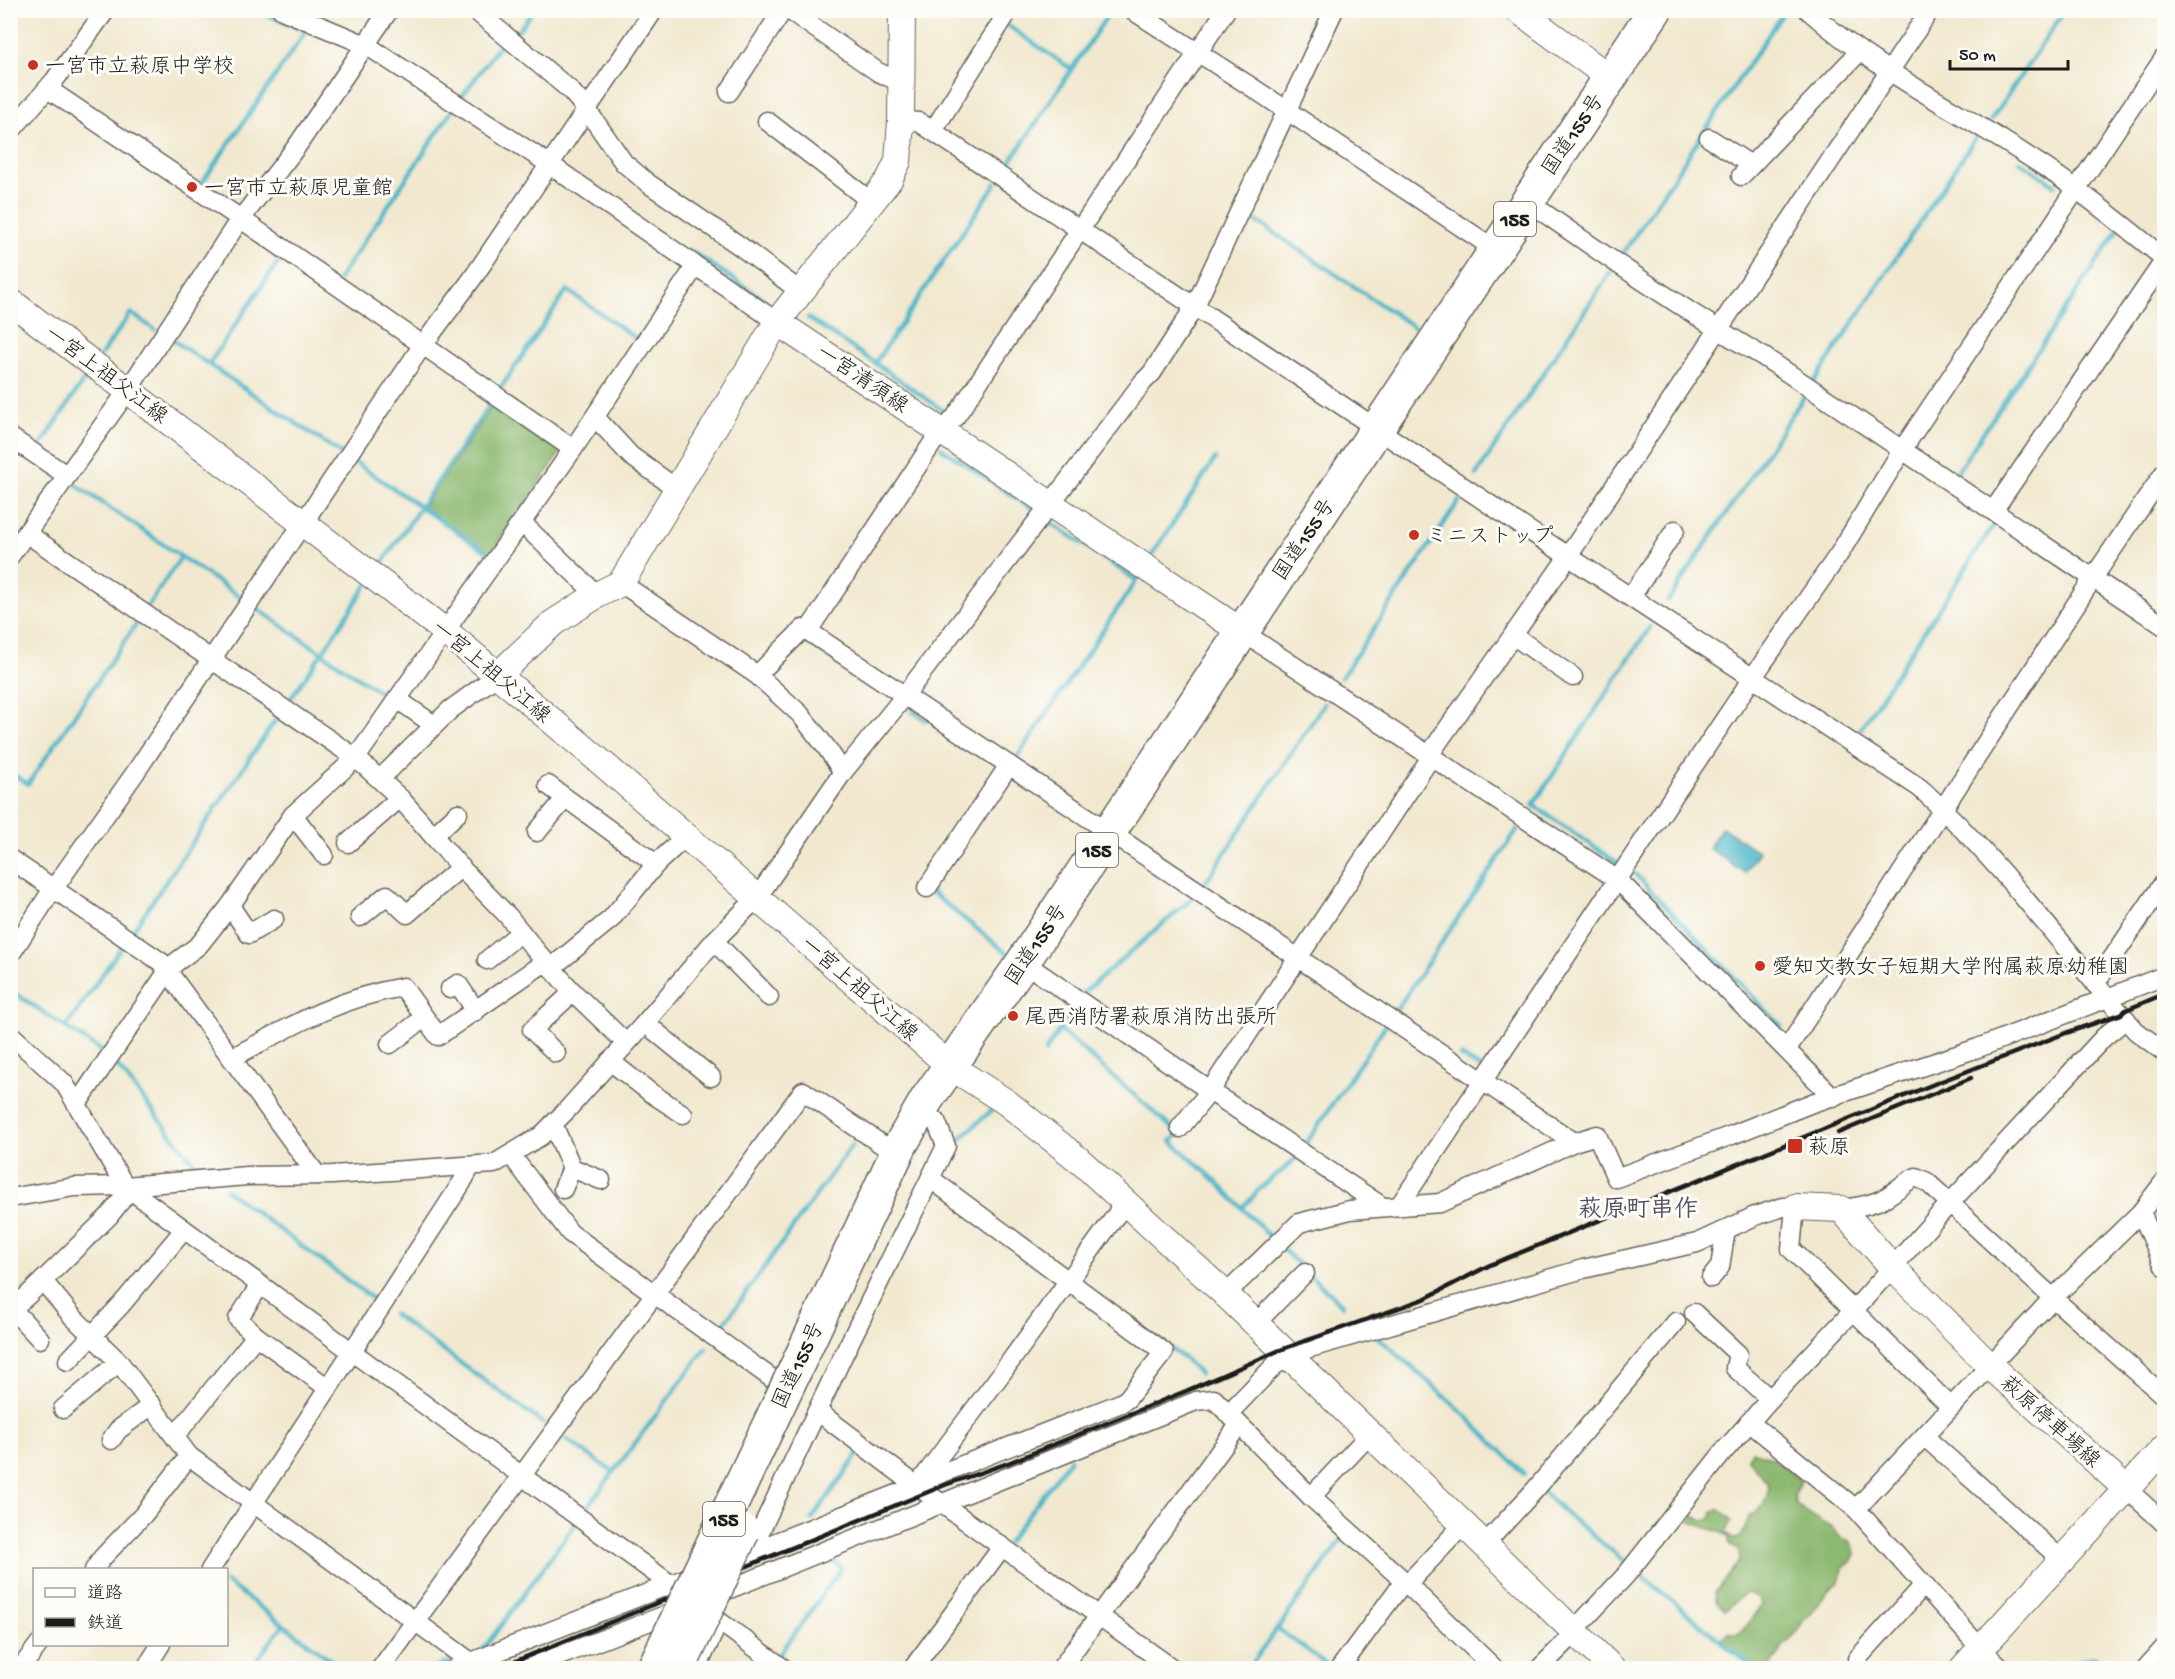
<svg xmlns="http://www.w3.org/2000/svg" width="2175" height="1679" font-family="'Gochi Hand','Klee One',sans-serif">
<rect width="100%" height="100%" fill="#fdfcf7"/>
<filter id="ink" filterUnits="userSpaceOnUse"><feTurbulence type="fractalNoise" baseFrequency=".0167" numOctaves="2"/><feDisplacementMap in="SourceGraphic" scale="12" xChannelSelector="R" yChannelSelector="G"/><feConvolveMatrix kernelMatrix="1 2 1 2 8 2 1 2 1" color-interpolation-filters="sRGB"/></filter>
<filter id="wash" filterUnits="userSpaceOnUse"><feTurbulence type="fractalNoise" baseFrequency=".008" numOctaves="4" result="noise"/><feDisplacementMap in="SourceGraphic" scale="24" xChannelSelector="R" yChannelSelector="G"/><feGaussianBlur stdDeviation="1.35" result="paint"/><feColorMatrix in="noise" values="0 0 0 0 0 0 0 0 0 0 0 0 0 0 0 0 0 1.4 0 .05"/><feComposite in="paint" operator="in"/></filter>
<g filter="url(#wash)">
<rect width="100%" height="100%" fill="#f1e8cf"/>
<!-- forest -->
<g fill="#8bb870" stroke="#546a46" stroke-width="1.5">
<polygon points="495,402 558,444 560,453 491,553 423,507"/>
<path d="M1752,1451L1772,1458L1801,1481L1794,1496L1796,1504L1821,1522L1832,1528L1840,1537L1852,1542L1855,1554L1851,1562L1843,1568L1840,1582C1828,1589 1819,1602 1811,1613C1809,1617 1804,1618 1802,1623C1797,1633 1791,1641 1781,1647L1780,1654L1768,1668L1751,1667C1744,1657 1725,1648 1721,1639L1728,1632L1736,1635L1743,1631L1761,1605C1760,1596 1754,1595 1747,1593C1737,1597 1734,1605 1725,1610L1716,1601L1715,1592L1740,1560L1739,1551L1730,1544L1728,1536C1714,1528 1699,1528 1686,1519L1687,1512L1703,1521L1711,1519L1713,1511L1720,1510L1732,1520L1726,1532L1734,1539L1741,1537L1750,1516C1762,1511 1768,1498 1769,1485L1747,1458Z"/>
</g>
<!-- water -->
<polygon fill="#4bb6c8" stroke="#346972" stroke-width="1.5" points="1722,827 1759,852 1745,873 1708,848"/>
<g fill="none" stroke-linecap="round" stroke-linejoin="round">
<!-- stream -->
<g stroke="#4bb6c8" stroke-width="4.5">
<polyline points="983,10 996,18"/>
<polyline points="1007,25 1071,69"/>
<polyline points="514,36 534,10"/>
<polyline points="460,99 502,42"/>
<polyline points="1991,120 2065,10"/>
<polyline points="2019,161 2055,185"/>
<polyline points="1004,171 1111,10"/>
<polyline points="202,183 306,31 255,10"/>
<polyline points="1243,212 1414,327"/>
<polyline points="689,250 763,299"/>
<polyline points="1620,258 1785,10"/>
<polyline points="338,280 453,109"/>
<polyline points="808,318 875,363 996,183"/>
<polyline points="167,336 343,455"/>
<polyline points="101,355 131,313 155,330"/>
<polyline points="875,363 945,412 945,416"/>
<polyline points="209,364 281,258"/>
<polyline points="1812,385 1978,134"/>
<polyline points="500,389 567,290 634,337"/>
<polyline points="40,447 89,372"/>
<polyline points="941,447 941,448 1035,510"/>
<polyline points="350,459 490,554"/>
<polyline points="1476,475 1614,267"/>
<polyline points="1953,478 2118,230"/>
<polyline points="69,480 243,599"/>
<polyline points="1050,522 1136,580"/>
<polyline points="1149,560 1215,459"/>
<polyline points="379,568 493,400"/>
<polyline points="1668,601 1805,395"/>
<polyline points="252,605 322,653 367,585"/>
<polyline points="145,610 181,557"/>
<polyline points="801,638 866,681"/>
<polyline points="1341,678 1459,501"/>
<polyline points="286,705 322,653 390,699"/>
<polyline points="912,711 926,720"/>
<polyline points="1861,728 1997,520"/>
<polyline points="1014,762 1140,575"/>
<polyline points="10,772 28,784 141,617"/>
<polyline points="1618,863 1533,805 1650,627"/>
<polyline points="1635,874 1781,1026"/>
<polyline points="1203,886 1324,704"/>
<polyline points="931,892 1013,958"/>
<polyline points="129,936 281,712"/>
<polyline points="10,990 106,1054"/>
<polyline points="1082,994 1195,896"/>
<polyline points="1395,1012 1517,830"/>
<polyline points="66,1027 124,943"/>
<polyline points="1060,1030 1179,1134 1171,1141 1216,1181 1274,1241"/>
<polyline points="1045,1052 1076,1004"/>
<polyline points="1461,1056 1482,1069"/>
<polyline points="114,1062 198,1168"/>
<polyline points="951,1147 991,1111"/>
<polyline points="1303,1148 1387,1023"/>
<polyline points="226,1190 377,1302"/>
<path d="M1242,1208C1250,1200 1257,1191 1266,1183C1277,1173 1290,1167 1298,1155"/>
<polyline points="1282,1249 1304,1269"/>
<polyline points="1310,1275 1343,1306"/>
<polyline points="393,1314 543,1423"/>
<polyline points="723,1325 852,1145"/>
<polyline points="1377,1336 1461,1411 1524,1474"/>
<polyline points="1168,1346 1187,1361 1200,1374"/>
<polyline points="830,1413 827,1411 857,1348"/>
<polyline points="566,1439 613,1472"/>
<polyline points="1541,1490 1570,1517 1627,1563"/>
<polyline points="583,1513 706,1348"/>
<polyline points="812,1519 859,1453"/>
<polyline points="1007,1543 1070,1459"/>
<polyline points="1635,1570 1753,1668"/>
<polyline points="226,1582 342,1668"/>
<polyline points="1278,1629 1332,1668"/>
<polyline points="482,1651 576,1523"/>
<polyline points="778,1656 842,1568 827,1557"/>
<polyline points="251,1668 283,1625"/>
<polyline points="434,1668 452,1662"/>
<polyline points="1249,1668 1344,1536"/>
<polyline points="2071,1668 2078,1661 2095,1657 2108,1668"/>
</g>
</g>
</g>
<g filter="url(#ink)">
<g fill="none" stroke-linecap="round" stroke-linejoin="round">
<!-- street casing -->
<g stroke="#67635b" stroke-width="21">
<g id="street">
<polyline points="282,10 366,45 549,164 777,322"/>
<polyline points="475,10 570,90 587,110 624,163 649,184 740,246 801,292"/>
<polyline points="789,10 878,72 902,83"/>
<polyline points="1132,10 1253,88 1496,250"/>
<path d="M1808,10C1875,70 1955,109 2029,157C2077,187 2120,223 2164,258"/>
<polyline points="48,89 241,219 573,449"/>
<polyline points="729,92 783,10"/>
<polyline points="767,121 873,203"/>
<path d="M901,121L919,122L1504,514L1920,788C2001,861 2064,950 2136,1031L2164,1052"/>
<polyline points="933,131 1009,10"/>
<polyline points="10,132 54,81 106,10"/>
<polyline points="1709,138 1751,165"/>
<polyline points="1741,176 1860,51"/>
<path d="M1527,201C1604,255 1682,309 1764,357L2164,626"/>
<polyline points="595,417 631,456 677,489"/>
<polyline points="10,437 66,475"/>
<polyline points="1993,511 2164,261"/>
<polyline points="522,523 597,595"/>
<polyline points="26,533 356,758 400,798 463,870 508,916 537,952 573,992 626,1043"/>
<polyline points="10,556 128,390 234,228 297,146 389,10"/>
<polyline points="621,583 757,675 800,714 826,747 843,772"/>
<polyline points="1631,597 1675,530"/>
<polyline points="808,631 1574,1142"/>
<polyline points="1241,631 1618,880 1833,1097"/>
<polyline points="1514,636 1573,677"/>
<polyline points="757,675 803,629 808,631 932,444 956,416 1226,10"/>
<polyline points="397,699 434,725"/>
<polyline points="380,779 450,710 498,675"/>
<polyline points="548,785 656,864"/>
<polyline points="293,815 324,855"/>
<polyline points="537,832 565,799"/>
<polyline points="433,836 458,813"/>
<polyline points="348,843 400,798"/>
<polyline points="10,859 161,962 317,1175"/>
<polyline points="927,888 1009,765"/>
<polyline points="230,906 249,934 274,919"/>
<polyline points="360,917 387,895 407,914 461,867"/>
<polyline points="714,941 769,997"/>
<polyline points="10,955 47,898 135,773 418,352 472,279 654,10"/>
<polyline points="487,960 521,932"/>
<polyline points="1023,962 1210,1091 1383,1207"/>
<polyline points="551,968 611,919 656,864 685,837"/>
<polyline points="2095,984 2164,882"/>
<polyline points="450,989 458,984 476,1011"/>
<polyline points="645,1023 711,1077"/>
<polyline points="10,1034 64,1083 125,1186 670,1584"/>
<polyline points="390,1044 424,1018"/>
<polyline points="1787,1049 2093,578 2164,473"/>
<polyline points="556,1053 532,1030 573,992"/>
<path d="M232,1058C289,1027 338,998 403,987L438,1036L545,962"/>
<polyline points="610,1061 651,1093 683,1114"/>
<polyline points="77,1104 168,971 175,963 199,945 230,906 293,815 356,758 573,449 695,267"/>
<polyline points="553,1124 572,1168 601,1180"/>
<polyline points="1180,1128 1210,1091 1427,763 1434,748 1563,564 1930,10"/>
<polyline points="511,1155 570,1233 774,1380"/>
<polyline points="563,1189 572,1168"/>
<polyline points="10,1198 74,1187 125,1186 247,1176 332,1175 494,1164 541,1136 566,1111 645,1023 714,941 757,898 843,772 899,703 1143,382 1152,373 1195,306 1334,10"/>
<polyline points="1399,1206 1753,677 1839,554 1902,450 2164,58"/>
<path d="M1841,1209C1858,1207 1878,1204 1892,1193C1901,1187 1906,1181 1916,1177L1927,1182L2053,1298L2164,1396"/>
<polyline points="2141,1212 2164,1266"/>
<polyline points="1711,1278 1720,1267 1726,1229"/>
<polyline points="43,1281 72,1316 119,1362 189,1456 479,1668"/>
<polyline points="260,1285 238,1319 256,1336 328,1388"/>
<polyline points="1225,1294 1227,1293 1299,1223 1350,1210 1440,1203 1574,1142 1597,1135 1616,1178 1732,1135 1812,1103 1978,1048 2164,976"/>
<polyline points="12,1309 40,1339"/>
<polyline points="10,1310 27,1296 109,1216 124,1197 125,1186"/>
<polyline points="1694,1313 1738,1354 1735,1368 1770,1399"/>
<polyline points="1256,1325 1257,1322 1305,1273"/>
<polyline points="68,1361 121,1305 183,1231"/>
<polyline points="63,1409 119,1362"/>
<polyline points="817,1411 917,1486 1172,1668"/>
<polyline points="1228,1414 1277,1363 1292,1361 1293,1357 1303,1350 1583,1269 1697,1243 1755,1216 1783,1207 1795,1207 1791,1249 1951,1407"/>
<polyline points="1749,1422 1856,1509 1981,1649 2002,1668"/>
<polyline points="175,1436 256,1336"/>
<polyline points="1925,1437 2062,1560"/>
<polyline points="111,1440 118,1430 152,1405"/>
<polyline points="920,1482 1004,1370 1117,1214 1122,1200"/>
<polyline points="2127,1489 2164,1523"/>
<polyline points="1311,1497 1369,1435"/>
<polyline points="1856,1509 2053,1298 2141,1212 2164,1182"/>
<polyline points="1484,1545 1534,1491 1676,1322"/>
<polyline points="749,1555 843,1356 946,1146 936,1121"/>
<polyline points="731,1560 917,1486 932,1477 1121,1403 1127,1399 1164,1352 931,1179"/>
<polyline points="94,1570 102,1558 144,1514 189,1456"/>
<polyline points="210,1570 461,1184 471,1166"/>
<polyline points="712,1596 1196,1401 1214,1399 1311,1497 1404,1581 1494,1668"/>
<polyline points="705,1611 783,1668"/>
<polyline points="1857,1659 1924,1585"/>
<polyline points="21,1668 39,1644"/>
<polyline points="146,1668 161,1644"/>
<polyline points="381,1668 803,1091 887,1148 901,1144"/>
<polyline points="456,1668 697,1574"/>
<polyline points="528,1668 681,1609"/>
<polyline points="697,1668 714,1632"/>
<polyline points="913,1668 1002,1547"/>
<polyline points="1061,1668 1239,1425"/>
<polyline points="1340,1668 1404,1581 1411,1580 1463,1525"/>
<polyline points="1540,1668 1570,1638 1579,1625 1626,1575 1725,1450 1770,1399 1854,1310 1949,1204 2104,1037 2126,1019"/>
<polyline points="2146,1668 2164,1648"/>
</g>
</g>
<!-- secondary casing -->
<g stroke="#67635b" stroke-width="28">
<g id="secondary">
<polyline points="1518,10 1610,78"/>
<polyline points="10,301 445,631 602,763 951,1067 1006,1102 1079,1160 1225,1294 1612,1668"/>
<polyline points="777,322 1241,631"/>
<polyline points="498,675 553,623 597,595 621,583 777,322 889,180 898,161 901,121 902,10"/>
<polyline points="1795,1207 1841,1209 1892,1267 1990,1366 2127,1489"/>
<polyline points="1963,1668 2164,1448"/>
</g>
</g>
<!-- highway casing -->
<g stroke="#67635b" stroke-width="36">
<polyline id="highway" points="795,1370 901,1144 927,1099 1023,962 1655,10"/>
</g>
<!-- street -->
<use href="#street" stroke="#fff" stroke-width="18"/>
<!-- secondary -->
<use href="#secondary" stroke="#fff" stroke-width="26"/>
<!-- highway -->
<use href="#highway" stroke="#fff" stroke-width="33"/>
<!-- rail -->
<g stroke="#1c1c1c" stroke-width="4.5">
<polyline points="1838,1133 1971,1078"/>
<polyline points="499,1668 945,1485 1008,1463 1186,1391 1280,1350 1424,1299 1490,1265 1934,1084 2066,1033 2121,1014 2126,1010 2164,994"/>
</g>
<!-- highway-bridge casing -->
<g stroke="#67635b" stroke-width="36" stroke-linecap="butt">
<g id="highway-bridge">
<polyline points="654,1668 795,1370"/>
<polyline points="679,1668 743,1531"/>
</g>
</g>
<!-- highway-bridge -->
<use href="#highway-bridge" stroke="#fff" stroke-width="33"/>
</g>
</g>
<!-- markers -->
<g fill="#c8321e" stroke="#fdfcf7" stroke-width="2">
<circle cx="33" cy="65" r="6"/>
<circle cx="192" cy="187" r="6"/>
<circle cx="1414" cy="535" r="6"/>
<circle cx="1760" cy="966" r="6"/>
<circle cx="1013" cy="1016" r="6"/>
<rect x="1787" y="1138" width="16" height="16" rx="3"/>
</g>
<g text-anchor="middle" stroke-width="6" stroke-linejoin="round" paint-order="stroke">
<!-- shield labels -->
<g fill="#fdfcf7" stroke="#605f5e" stroke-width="1.5">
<rect x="1494" y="202" width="42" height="34" rx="4.5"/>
<rect x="1076" y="833" width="42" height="34" rx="4.5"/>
<rect x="703" y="1502" width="42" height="34" rx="4.5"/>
</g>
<g font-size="20" font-weight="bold" fill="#1c1c1c">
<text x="1515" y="226">155</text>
<text x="1097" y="857">155</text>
<text x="724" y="1526">155</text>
</g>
<!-- poi labels -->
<g font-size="21" fill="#1c1c1c" stroke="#fdfcf7" text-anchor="start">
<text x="45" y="72">一宮市立萩原中学校</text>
<text x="204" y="194">一宮市立萩原児童館</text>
<text x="1426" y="542">ミニストップ</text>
<text x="1772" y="973">愛知文教女子短期大学附属萩原幼稚園</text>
<text x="1025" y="1023">尾西消防署萩原消防出張所</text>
<text x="1808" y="1153">萩原</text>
</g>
<!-- street labels -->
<g font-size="21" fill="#1c1c1c" stroke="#fdfcf7">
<text transform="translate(1572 134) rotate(-56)" y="7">国道155号</text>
<text transform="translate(107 374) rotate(37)" y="7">一宮上祖父江線</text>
<text transform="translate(863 378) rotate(34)" y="7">一宮清須線</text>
<text transform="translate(1303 539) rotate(-56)" y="7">国道155号</text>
<text transform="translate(492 671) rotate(40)" y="7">一宮上祖父江線</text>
<text transform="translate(1035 944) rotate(-56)" y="7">国道155号</text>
<text transform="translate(860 988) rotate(41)" y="7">一宮上祖父江線</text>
<text transform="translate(797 1365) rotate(-65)" y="7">国道155号</text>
<text transform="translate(2051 1421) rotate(42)" y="7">萩原停車場線</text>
</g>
<!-- quarter labels -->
<g font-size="24" font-weight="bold" fill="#544f63" stroke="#fdfcf7">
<text x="1638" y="1216">萩原町串作</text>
</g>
</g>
<!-- margin -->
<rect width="2175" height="1679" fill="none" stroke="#fdfcf7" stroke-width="36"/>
<!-- legend -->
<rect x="33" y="1568" width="195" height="78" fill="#fdfcf7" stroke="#a3a29f" stroke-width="1.5"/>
<rect x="45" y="1588" width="30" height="9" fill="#ffffff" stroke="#a3a29f" stroke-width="1.5"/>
<text x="87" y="1598" font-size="18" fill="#1c1c1c">道路</text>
<rect x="45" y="1618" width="30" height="9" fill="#1c1c1c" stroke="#a3a29f" stroke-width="1.5"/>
<text x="87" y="1628" font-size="18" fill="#1c1c1c">鉄道</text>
<!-- scale -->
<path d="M1950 60v9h118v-9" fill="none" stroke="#1c1c1c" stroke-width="3"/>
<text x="1959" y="60" font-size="18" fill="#1c1c1c" stroke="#fdfcf7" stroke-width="4.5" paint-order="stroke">50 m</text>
</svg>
